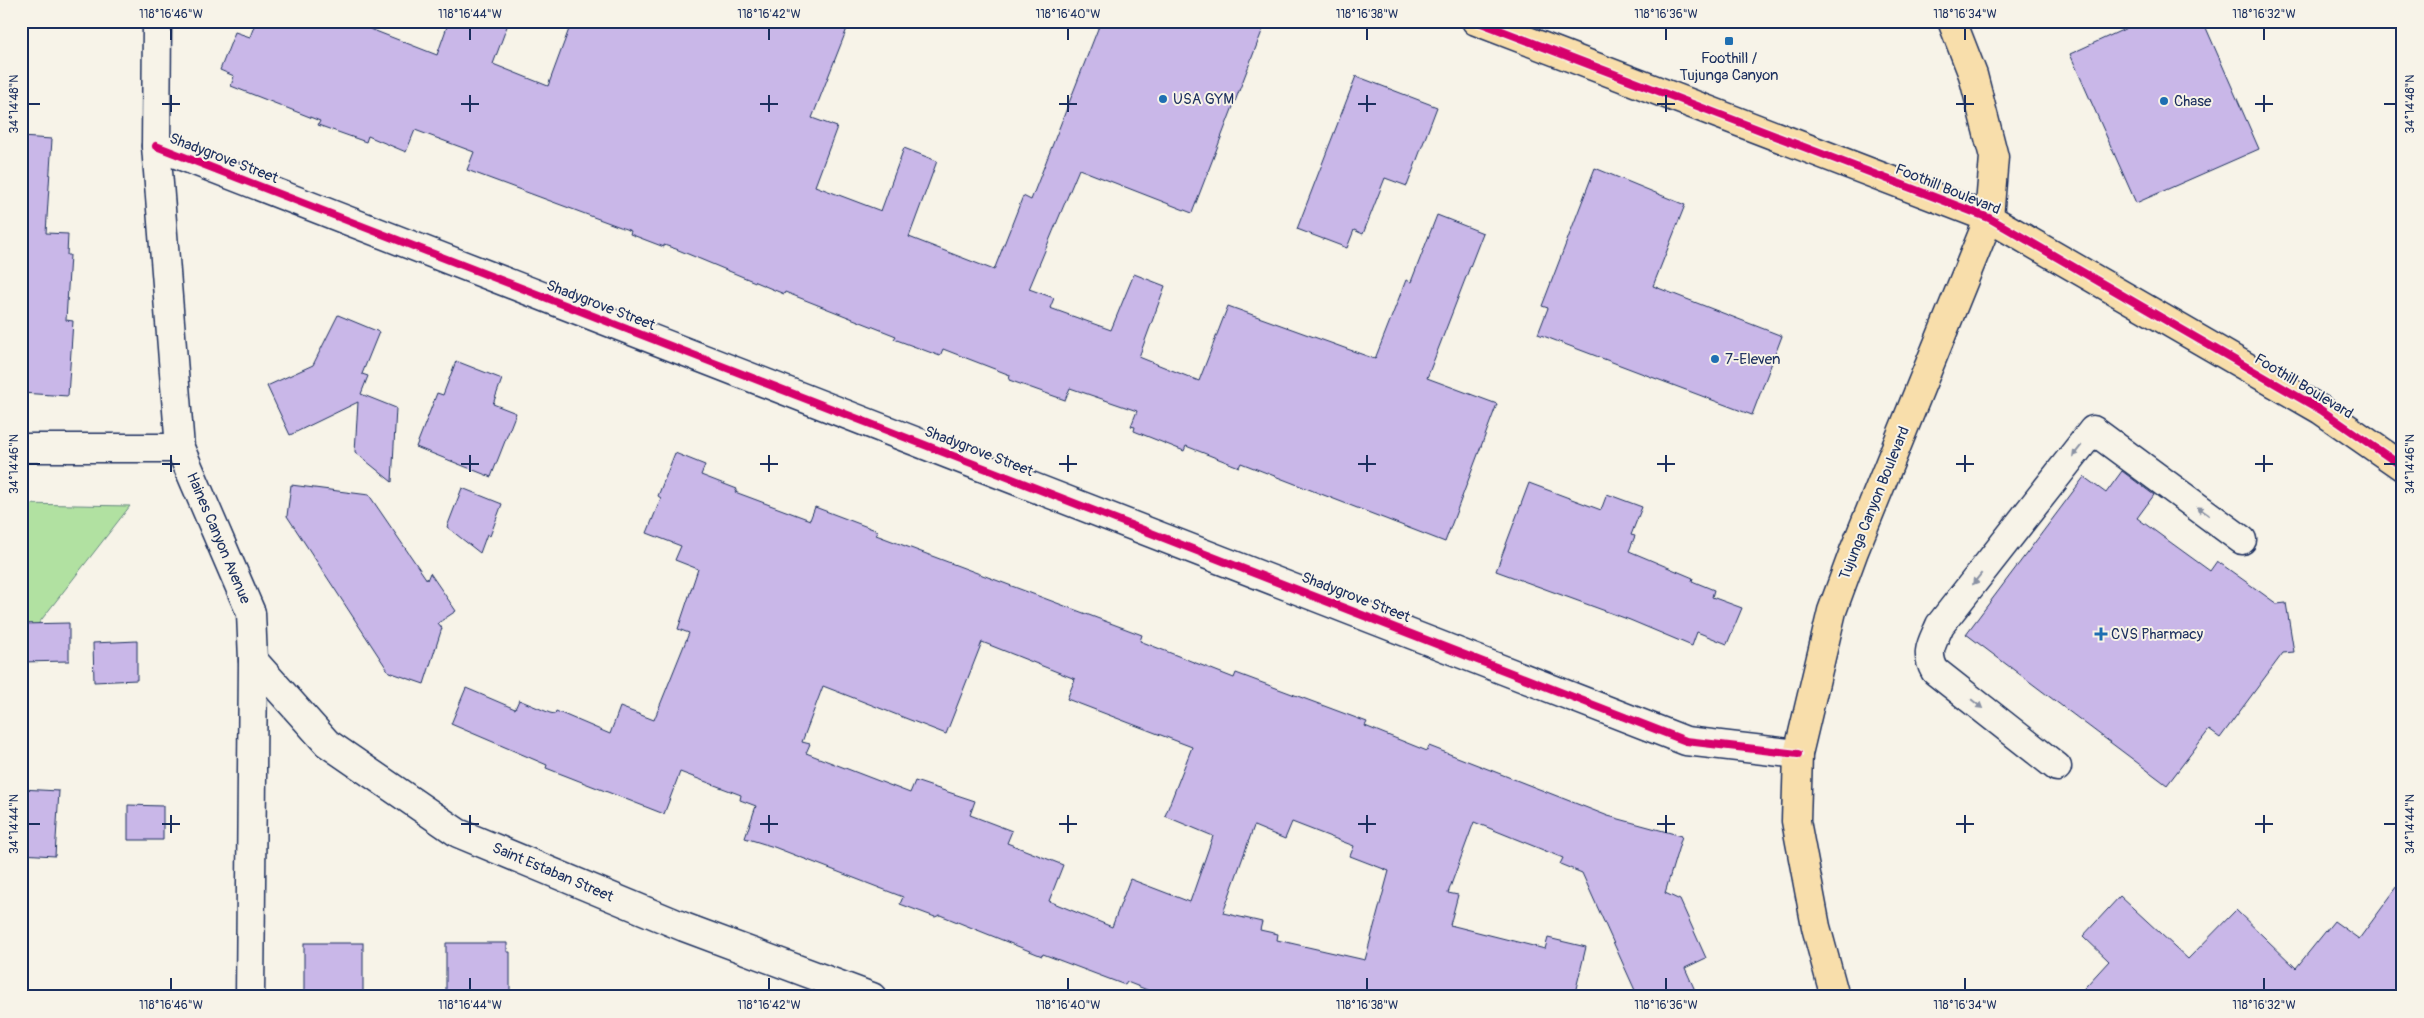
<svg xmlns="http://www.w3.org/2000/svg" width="2424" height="1018" font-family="Pangolin,sans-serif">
<rect width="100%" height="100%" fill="#f7f3e8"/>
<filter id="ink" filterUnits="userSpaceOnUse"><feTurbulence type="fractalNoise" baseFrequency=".02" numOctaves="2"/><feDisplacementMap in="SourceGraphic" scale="10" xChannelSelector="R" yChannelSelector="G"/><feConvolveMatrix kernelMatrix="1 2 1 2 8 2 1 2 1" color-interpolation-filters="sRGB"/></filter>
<g filter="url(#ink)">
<!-- green -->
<polygon fill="#b1e1a1" stroke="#668880" points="21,504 130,506 21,646"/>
<!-- building -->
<g fill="#c9b7e8" stroke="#1b2f5e" fill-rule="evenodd">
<polygon points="256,21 350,21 437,55 449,21 509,21 493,64 548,86 572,21 850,21 812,118 837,127 815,186 881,211 904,148 937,161 909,237 994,270 1023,196 1031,200 1101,21 1266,21 1192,213 1079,169 1029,289 1054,298 1050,308 1111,330 1134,274 1165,286 1139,357 1199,381 1228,306 1375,359 1406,280 1411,282 1437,215 1483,233 1427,378 1497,404 1445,542 1241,463 1239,467 1186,446 1184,451 1134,431 1135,427 1131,426 1137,411 1070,388 1065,400 1009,380 1010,375 943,349 940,356 894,339 896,336 785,292 784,294 676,249 664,245 664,247 630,234 631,231 467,170 474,152 415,130 406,152 368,136 366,142 318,125 320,121 231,86 234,76 220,70 235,32 250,37"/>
<polygon points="2142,21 2203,21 2259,149 2136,203 2070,54"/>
<polygon points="1356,76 1437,107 1407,186 1385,178 1363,234 1354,230 1347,248 1297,229"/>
<polygon points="21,137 52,139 46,233 68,234 67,255 70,255 66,320 73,321 68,396 21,393"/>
<polygon points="1595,168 1685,205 1653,286 1782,336 1752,415 1538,334 1548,308 1542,306"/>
<polygon points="338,315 379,332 362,374 368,376 361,394 396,408 392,482 355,452 358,402 290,435 267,386 313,365"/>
<polygon points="456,361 502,379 493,404 516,413 491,477 416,447 437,393 443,395"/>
<path d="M675,453L705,465L701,475L737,489L735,492L810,520L815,507L878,531L876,535L1142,635L1140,641L1234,678L1236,673L1367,722L1365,726L1427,751L1429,746L1608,816L1682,836L1665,893L1680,900L1706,958L1685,968L1698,997H1638L1582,873L1560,864L1563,858L1474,822L1448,893L1458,895L1450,925L1545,949L1548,938L1586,947L1574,997H1458L1429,989L1427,997H1165L1127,982L1125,985L1043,954L1042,956L940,915L935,917L900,904L903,897L774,847L745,838L756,806L740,800L741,795L680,772L664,814L546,768L547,765L451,724L466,688L515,709L519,700L550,713L555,714L556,711L610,734L620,707L654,720L689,633L678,629L698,569L675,560L681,546L647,533L661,498L658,496ZM982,642L1075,679L1067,699L1192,747L1165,816L1213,836L1190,902L1130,879L1112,927L1049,901L1063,865L1007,843L1012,831L970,815L975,801L915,781L910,793L806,753L810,744L802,742L823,686L946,734ZM1292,822L1354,846L1350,856L1389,871L1365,960L1277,940L1278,934L1260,930L1262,922L1223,913L1254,826L1285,839Z"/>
<polygon points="2122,471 2154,495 2137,518 2210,571 2217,561 2277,604 2286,603 2294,652 2283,653 2220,738 2209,730 2167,785 1966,634 2084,477 2106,493"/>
<polygon points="1529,483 1601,510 1607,494 1642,507 1631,535 1635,536 1629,551 1693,578 1692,581 1714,590 1712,597 1742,608 1727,644 1697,632 1692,646 1630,620 1496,571"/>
<polygon points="291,485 369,495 427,580 430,573 456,611 438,623 442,628 424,684 389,672 287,516"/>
<polygon points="462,488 502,504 490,536 487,534 480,553 447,527"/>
<polygon points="69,623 69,661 21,662 21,624"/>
<polygon points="137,641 137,680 94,682 93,643"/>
<polygon points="21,789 59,791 55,856 21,854"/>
<polygon points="128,805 163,806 163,840 128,840"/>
<polygon points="2403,879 2403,997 2076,997 2109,961 2083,936 2120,896 2188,959 2236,910 2296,968 2334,921 2359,939"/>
<rect x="304" y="943" width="59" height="54"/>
<polygon points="446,943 507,943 507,952 510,952 510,997 446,997"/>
</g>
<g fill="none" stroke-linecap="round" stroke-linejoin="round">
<!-- minor casing -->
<g stroke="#1b2f5e" stroke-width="31">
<g id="minor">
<polyline points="157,21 156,146 180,448 251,613 253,660 250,997"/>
<polyline points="156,146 1686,741 1798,754"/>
<polyline points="21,448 180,448"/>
<polyline points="253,660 327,743 458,833 684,927 872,997"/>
<path d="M2057,767L1935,671C1924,652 1933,642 1940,625L2093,430L2242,540"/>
</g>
</g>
<!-- major casing -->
<g stroke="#1b2f5e" stroke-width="31">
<g id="major">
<polyline points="1476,21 1989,218 2321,410 2403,467"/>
<polyline points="1835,997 1816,927 1796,821 1798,754 1832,611 1854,551 1989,218 1994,157 1973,75 1952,21"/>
</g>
</g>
<!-- minor -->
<use href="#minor" stroke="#f7f3e8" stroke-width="28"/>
<!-- major -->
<use href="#major" stroke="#f8deab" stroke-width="28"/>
<!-- cycleway casing -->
<g stroke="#f7f3e8" stroke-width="11">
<g id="cycleway">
<polyline points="1476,21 1989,218 2321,410 2403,467"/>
<polyline points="156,146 1686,741 1798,754"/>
</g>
</g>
<!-- cycleway -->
<use href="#cycleway" stroke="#d6006c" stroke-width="8"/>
</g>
<!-- one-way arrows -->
<defs><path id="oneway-solid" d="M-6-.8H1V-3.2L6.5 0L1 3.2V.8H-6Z" transform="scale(1.25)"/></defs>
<g fill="#8991a3">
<use href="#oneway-solid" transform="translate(2077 451) rotate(128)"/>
<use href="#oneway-solid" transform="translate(2203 511) rotate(-144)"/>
<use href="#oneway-solid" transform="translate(1977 579) rotate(128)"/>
<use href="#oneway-solid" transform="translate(1977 704) rotate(39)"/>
</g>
</g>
<!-- ticks -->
<path fill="none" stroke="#1b2f5e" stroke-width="2" d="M171,28V40M470,28V40M769,28V40M1068,28V40M1367,28V40M1666,28V40M1965,28V40M2264,28V40M171,95V112M470,95V112M769,95V112M1068,95V112M1367,95V112M1666,95V112M1965,95V112M2264,95V112M28,104H40M162,104H180M461,104H479M760,104H778M1059,104H1077M1358,104H1376M1657,104H1675M1956,104H1974M2255,104H2273M2384,104H2396M171,455V472M470,455V472M769,455V472M1068,455V472M1367,455V472M1666,455V472M1965,455V472M2264,455V472M28,464H40M162,464H180M461,464H479M760,464H778M1059,464H1077M1358,464H1376M1657,464H1675M1956,464H1974M2255,464H2273M2384,464H2396M171,815V833M470,815V833M769,815V833M1068,815V833M1367,815V833M1666,815V833M1965,815V833M2264,815V833M28,824H40M162,824H180M461,824H479M760,824H778M1059,824H1077M1358,824H1376M1657,824H1675M1956,824H1974M2255,824H2273M2384,824H2396M171,978V990M470,978V990M769,978V990M1068,978V990M1367,978V990M1666,978V990M1965,978V990M2264,978V990"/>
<!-- markers -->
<g fill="#1f6fb2" stroke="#f7f3e8" stroke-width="2">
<rect x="1724" y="36" width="10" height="10" rx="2.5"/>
<circle cx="1163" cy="99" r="5"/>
<circle cx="2164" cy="101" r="5"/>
<circle cx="1715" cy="359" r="5"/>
<path d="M2098.5 626.5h5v5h5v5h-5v5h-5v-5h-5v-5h5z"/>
</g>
<g text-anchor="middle" stroke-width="4" stroke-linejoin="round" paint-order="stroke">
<!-- poi labels -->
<g font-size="15" fill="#1b2f5e" stroke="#f7f3e8" text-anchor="start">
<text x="1729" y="63" text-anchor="middle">Foothill /<tspan x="1729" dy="17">Tujunga Canyon</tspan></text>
<text x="1173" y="104">USA GYM</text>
<text x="2174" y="106">Chase</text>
<text x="1725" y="364">7-Eleven</text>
<text x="2111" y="639">CVS Pharmacy</text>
</g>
<!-- street labels -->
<g font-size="15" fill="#1b2f5e" stroke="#f7f3e8">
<text transform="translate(224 158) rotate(21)" y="5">Shadygrove Street</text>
<text transform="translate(1948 189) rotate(22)" y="5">Foothill Boulevard</text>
<text transform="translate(601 305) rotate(21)" y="5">Shadygrove Street</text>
<text transform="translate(2304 386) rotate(31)" y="5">Foothill Boulevard</text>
<text transform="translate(979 451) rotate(21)" y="5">Shadygrove Street</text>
<text transform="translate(1874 503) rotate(-68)" y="5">Tujunga Canyon Boulevard</text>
<text transform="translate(219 538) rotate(67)" y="5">Haines Canyon Avenue</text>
<text transform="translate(1356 597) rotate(21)" y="5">Shadygrove Street</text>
<text transform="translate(553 872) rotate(23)" y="5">Saint Estaban Street</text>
</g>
</g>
<!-- margin -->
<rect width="2424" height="1018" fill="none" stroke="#f7f3e8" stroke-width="55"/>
<rect x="28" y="28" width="2368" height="962" fill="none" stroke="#1b2f5e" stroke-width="2"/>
<g font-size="12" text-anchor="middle" fill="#1b2f5e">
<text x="171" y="18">118°16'46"W</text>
<text x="470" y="18">118°16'44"W</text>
<text x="769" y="18">118°16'42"W</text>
<text x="1068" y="18">118°16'40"W</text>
<text x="1367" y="18">118°16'38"W</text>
<text x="1666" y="18">118°16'36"W</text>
<text x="1965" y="18">118°16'34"W</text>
<text x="2264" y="18">118°16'32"W</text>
<text transform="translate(14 104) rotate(-90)" y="4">34°14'48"N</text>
<text transform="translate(2410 104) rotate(-90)" y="4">34°14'48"N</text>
<text transform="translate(14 464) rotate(-90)" y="4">34°14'46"N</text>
<text transform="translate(2410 464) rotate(-90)" y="4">34°14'46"N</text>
<text transform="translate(14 824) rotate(-90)" y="4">34°14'44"N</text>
<text transform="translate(2410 824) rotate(-90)" y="4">34°14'44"N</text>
<text x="171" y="1009">118°16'46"W</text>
<text x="470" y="1009">118°16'44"W</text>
<text x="769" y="1009">118°16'42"W</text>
<text x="1068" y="1009">118°16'40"W</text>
<text x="1367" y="1009">118°16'38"W</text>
<text x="1666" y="1009">118°16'36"W</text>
<text x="1965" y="1009">118°16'34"W</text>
<text x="2264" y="1009">118°16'32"W</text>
</g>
</svg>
